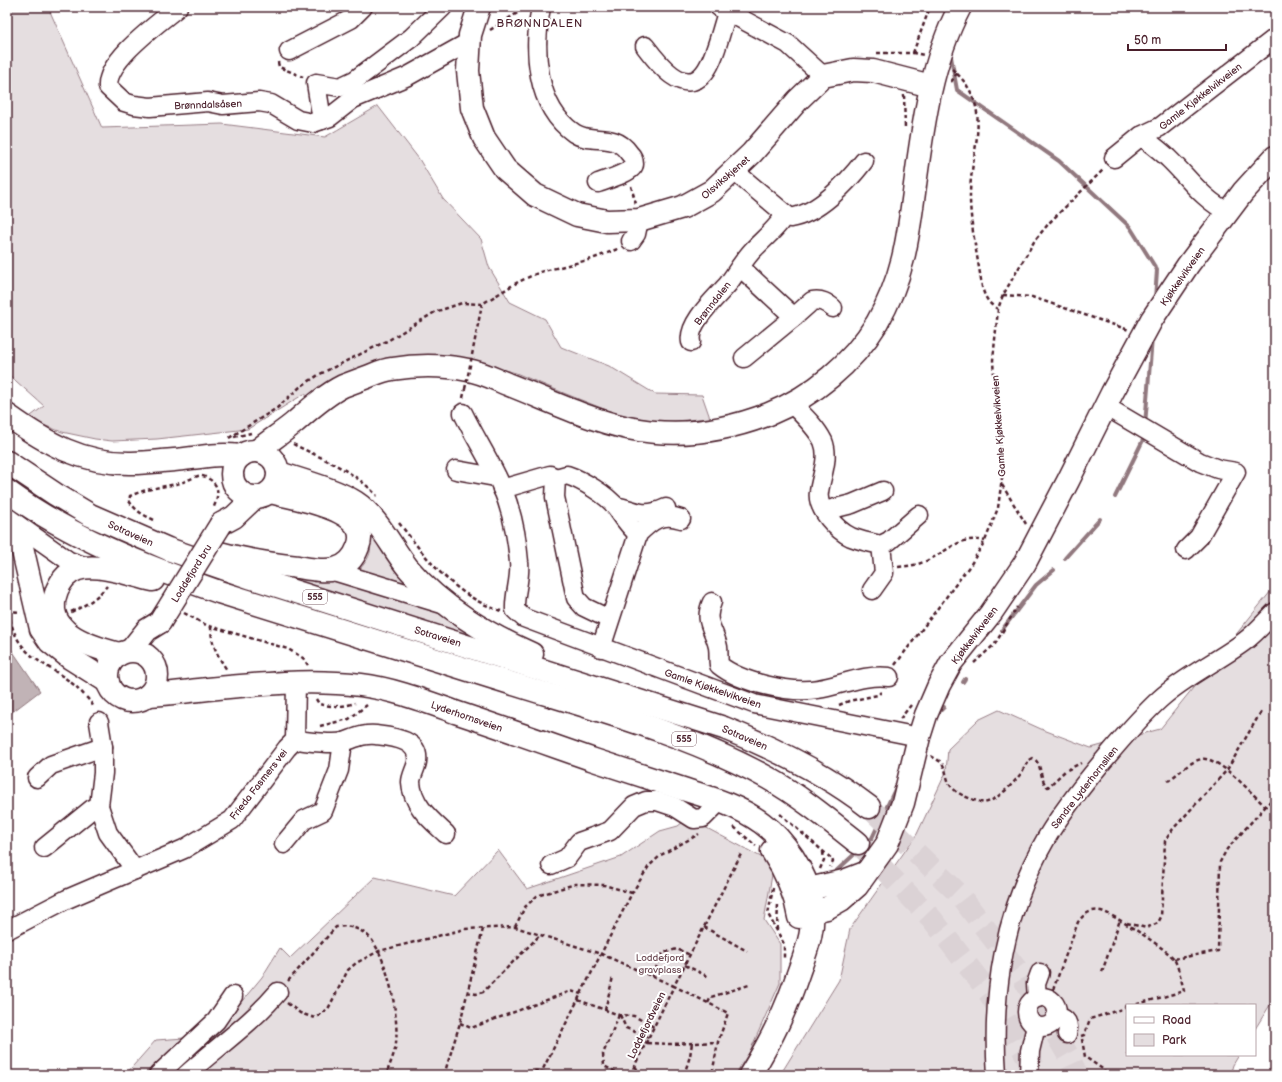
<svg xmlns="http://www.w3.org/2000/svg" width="1282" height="1082" font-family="'Balsamiq Sans',sans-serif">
<rect width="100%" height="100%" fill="#fff"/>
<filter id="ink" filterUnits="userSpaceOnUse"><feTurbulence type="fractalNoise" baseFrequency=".025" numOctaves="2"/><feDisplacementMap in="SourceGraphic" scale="8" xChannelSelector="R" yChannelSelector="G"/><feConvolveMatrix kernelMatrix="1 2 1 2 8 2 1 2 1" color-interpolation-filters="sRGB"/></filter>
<g filter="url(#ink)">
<!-- green -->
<g fill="#e5dee0" stroke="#987e86">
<polygon points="7,7 48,7 102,128 222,124 325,137 378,106 419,159 443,199 481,239 489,267 510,302 545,319 561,347 609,366 655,394 702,395 710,418 663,422 619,415 566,394 516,373 464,359 314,399 304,394 248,429 157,439 112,441 95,439 62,432 27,419 44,406 7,373"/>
<path d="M365,519L425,594L356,573C377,552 371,545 365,519Z"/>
<polygon points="263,570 352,582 451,616 508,648"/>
<polygon points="1275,586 1275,997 1255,1029 1255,1005 1127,1005 1127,1055 1239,1055 1233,1065 1230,1075 780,1075 839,980 850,929 917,834 946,772 948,749 978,720 999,710 1041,729 1091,748 1160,729"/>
<polygon points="688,818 774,864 764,920 780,944 780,983 750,1051 735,1075 125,1075 156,1040 213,1036 262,977 280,948 290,958 375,877 454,896 498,850 527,889 621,857 660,831 678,826"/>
</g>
<!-- water -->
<polygon fill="#c1b3b6" stroke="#91787e" points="7,643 40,691 7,716"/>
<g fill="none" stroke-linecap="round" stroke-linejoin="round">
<!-- stream -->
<g stroke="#91787e" stroke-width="4">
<polyline points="950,51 957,90 1059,161 1130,227 1157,270 1155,299"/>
<polyline points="1145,425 1152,338"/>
<polyline points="1115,497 1145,436"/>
<polyline points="1065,558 1100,519"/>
<polyline points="1002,630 1036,585 1054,570"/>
<polyline points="963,682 965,679"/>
<polyline points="937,714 944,707"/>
<polyline points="865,844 872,838 897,785"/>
<polyline points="833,874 859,850"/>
</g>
<!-- highway-tunnel -->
<g stroke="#dbd2d5" stroke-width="22" stroke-dasharray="22 11" stroke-linecap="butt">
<polyline points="869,807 958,893 1022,976 1068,1055 1077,1075"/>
<polyline points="858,843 932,919 989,993 1038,1075"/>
</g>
<!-- minor casing -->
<g stroke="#4a1f2b" stroke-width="21">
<g id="minor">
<path d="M178,7C159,23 106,60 108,87L124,102L134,105L150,107L208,102L223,105L259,102L271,104L298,120L313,123L330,117L353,99L408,76L469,42"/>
<path d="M541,7C533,49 535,106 574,133C592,145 614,131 629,153C632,156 634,159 634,164C634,172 606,180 598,183"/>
<polyline points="719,7 788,44 823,76"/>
<path d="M645,46C657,62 684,98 704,73C715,60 721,30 727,13"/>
<polyline points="289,51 351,19 363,7"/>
<polyline points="322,120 316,83 340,87 355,80 411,38 443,7"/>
<path d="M1141,136C1150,143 1160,150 1168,158C1188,177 1203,200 1228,212"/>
<polyline points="1114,158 1141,136 1160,127 1275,38"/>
<path d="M734,171L790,218C818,214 847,183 864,161"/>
<polyline points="631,241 636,234 639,220"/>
<polyline points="740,267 794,317 744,358"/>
<path d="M794,317L812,301C821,299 827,303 833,308"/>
<path d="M691,342C687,323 717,297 728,284C736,273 743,261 752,251C761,241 780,226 785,214"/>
<path d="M792,404C803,415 816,427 823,441C830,458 821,476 819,492C816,509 838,531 851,537C861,541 871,543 881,545L884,573L872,590"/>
<polyline points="1105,406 1200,462 1218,469 1236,472 1199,537 1186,550"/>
<path d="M463,413C475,438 493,465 503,490C512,512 517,538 519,562C521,578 514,594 515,610L524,618L754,704L919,737"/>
<polyline points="456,470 495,477"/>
<polyline points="502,489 550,475 556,478"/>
<path d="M615,506C638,510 641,519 666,508"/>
<polyline points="824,511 852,504 883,491"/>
<polyline points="7,517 69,561 90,568"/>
<polyline points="881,545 889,541 919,515"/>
<polyline points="330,570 445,605"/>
<path d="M712,602C703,622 714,628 718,647C719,653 718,659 719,665C740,682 790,694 818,689C842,685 864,674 889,677"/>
<path d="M609,619L584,607L576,598L555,497L556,478L567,475C582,480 607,495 616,507C623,517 628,526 638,534"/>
<path d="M601,648L638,534C651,521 662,512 681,519"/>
<polyline points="99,722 103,747 103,773 99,806 108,833 135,870"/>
<path d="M295,740C307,741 333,745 344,742C356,738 362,734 376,735C392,737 420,739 417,762C416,768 411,776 411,782C412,805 431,820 446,834"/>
<polyline points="37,778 51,765 103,747"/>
<polyline points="284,844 304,820 323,811 339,770 343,742"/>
<polyline points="44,848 92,809 99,806"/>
<polyline points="551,865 567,858 579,842 610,831 634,806 646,801 657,801 675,807 694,819 703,818 720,801"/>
<polyline points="7,930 67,899 184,849 232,820 287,748 295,740 296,682"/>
<circle cx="1042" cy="1012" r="15"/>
<polyline points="1037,998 1036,984 1040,973"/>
<path d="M1056,1016C1067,1018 1070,1024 1067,1034"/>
<polyline points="158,1075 216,1021 233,996"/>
<path d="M186,1075C217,1047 251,1024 278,992"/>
<path d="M997,1075C991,992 1005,909 1047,837C1063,810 1083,785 1103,761C1121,740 1139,718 1160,699C1185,676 1217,662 1245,641C1256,633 1265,622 1275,612"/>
<polyline points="1029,1075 1030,1051 1036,1026"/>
</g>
</g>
<!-- major casing -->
<g stroke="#4a1f2b" stroke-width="25">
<g id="major">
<polyline points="479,7 470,35 468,71 472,108 484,138 505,169 535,195 577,215 607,221 639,220 683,207 712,191 752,153 798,100 823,76 853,70 873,71 931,86"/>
<path d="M7,415C46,443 82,464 132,463C146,463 160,461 174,460C199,458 214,453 241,456"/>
<circle cx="255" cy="474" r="23"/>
<path d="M257,451C269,441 282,433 294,423C309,410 325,395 343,386C351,383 359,380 367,377C375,374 383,370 392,369C417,365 443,365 468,370C481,372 495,379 507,384C546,399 586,419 628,428C676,438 723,432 769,414C813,396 852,364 877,323C904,276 908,238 915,185C923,125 931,62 960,7"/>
<polyline points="221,524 234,517 254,498"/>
<polyline points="131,650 147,630 160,622"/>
<circle cx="132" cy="676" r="25"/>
<path d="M149,695C169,694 188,691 208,689C259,684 310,679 361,685C394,689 427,702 458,713C503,728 548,744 594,760C624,770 655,780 686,790C712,798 739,806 762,823C785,840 805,871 811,899C816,925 808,947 799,971C786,1010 772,1039 750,1075"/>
<path d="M772,851C786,872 795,892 799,917"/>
<polyline points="797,898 813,888 844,881 865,873"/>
<polyline points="813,911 827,908 841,900 857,886 887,844 903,803 919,737 926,715 939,685 951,663 991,613 1025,563 1068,481 1112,393 1152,319 1188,265 1243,192 1275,157"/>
</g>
</g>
<!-- highway casing -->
<g stroke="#4a1f2b" stroke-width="25">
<g id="highway">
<path d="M7,462L55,494L90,515L168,549L252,578L724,728C776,749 825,773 869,807"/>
<path d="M279,473C300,480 337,490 355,502C377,516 392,548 408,568C440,606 488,635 532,654"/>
<path d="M7,491C71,538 145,566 219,592C314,622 409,652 504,681C593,709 686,733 768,778C800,796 829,820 858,843"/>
<polyline points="7,520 22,547 41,629 50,642 70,658 108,682"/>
<path d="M220,553C246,560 272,564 298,567C310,569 323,572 335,569C347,566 354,558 358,547C374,508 293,499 271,492"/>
<path d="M119,654C88,646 41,632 57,590C61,581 68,572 78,569C101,563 130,575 153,580"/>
</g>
</g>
<!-- path -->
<g stroke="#4a1f2b" stroke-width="2.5" stroke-dasharray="4 3" stroke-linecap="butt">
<polyline points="490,30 527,7"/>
<polyline points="877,53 913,53 924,55"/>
<polyline points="913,53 930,7"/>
<polyline points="278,62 279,67 303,77"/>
<path d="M952,69C996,107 970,148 970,196C970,226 978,257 982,287C985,297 988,304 998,309"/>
<polyline points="951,82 957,73"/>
<polyline points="904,95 905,128"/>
<polyline points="631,186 636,204"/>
<polyline points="1003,295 1032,297 1129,330"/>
<polyline points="472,355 482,304"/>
<polyline points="463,398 465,389"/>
<polyline points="234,437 251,433"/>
<polyline points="229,438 277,408 300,387 320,374 389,340 435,312 462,303 482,304 518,282 540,272 592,259 620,248"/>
<path d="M293,444C323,459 355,471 377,496"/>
<polyline points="1002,485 1026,524"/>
<path d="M154,520C143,515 136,511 129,501L130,496C145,489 161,487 177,484C185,482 191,478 198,476C202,475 206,477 209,479C221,486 218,498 213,509"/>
<path d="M399,523C429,561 453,595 501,611"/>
<path d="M898,567C909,566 918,565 928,560C949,551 959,535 985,541"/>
<polyline points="7,611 21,612"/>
<path d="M9,612C16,665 58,663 85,696C89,700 92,703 94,708"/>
<path d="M71,612C86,605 96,599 107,586"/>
<polyline points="184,613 206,625 288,649 303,658 308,665"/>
<path d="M211,626C211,644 217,655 227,670"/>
<polyline points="974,663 995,644 1017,607"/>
<polyline points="895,665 971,564 985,541 998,508 1003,470 995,397 993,360 998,309 1003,295 1035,240 1050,222 1104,169"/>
<path d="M316,699L319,704C331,707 343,707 355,703"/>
<polyline points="839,705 849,701 878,695 881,692"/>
<polyline points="900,719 911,705"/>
<polyline points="320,726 349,719 367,705"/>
<path d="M931,756L941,762C946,768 946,776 949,783C954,794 973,800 984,803C997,800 1011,786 1019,776C1025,769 1025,762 1033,758C1043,764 1039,781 1048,787L1065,771L1081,763"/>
<path d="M1168,781C1178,774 1190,761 1202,759C1219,756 1254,796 1266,807"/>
<polyline points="780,814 832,859 833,862 830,867"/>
<polyline points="734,827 756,846"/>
<polyline points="820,869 824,860 823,852"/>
<polyline points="773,888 768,914 784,944 784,958"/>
<polyline points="1127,923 1146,928 1158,923 1161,917 1165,841 1173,829 1227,770 1262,710"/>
<polyline points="515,927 525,907 537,896 575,884 604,885 632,893"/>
<polyline points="704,927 747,951"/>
<polyline points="777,930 778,903"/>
<polyline points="1174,959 1218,951 1220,862 1227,849 1275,796"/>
<polyline points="685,965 709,977"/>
<polyline points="1102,972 1120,920"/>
<polyline points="652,976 663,953 677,949 690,955"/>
<path d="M288,981L336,927C347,925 357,927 367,935C388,953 401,1023 395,1049C393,1058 389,1066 386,1075"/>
<path d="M1053,990L1078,922C1084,914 1091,909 1101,911C1112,913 1168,950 1174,959C1178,965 1182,983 1184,991L1134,1005"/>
<polyline points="467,992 476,994 483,992 540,935"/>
<polyline points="578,1000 619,1015 634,1016 654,1027"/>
<polyline points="287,1003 300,1013 315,1018 328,1009 348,970 356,963 379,951 465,929 515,927 601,954 674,986 742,852"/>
<polyline points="708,1003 711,997 749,985"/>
<polyline points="605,1010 613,977"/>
<polyline points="619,1015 603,1054 604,1066 622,1075"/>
<polyline points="620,1015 626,1028 649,1038"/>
<polyline points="460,1023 471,1028 571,991 581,994"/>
<polyline points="1081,1036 1084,1035 1090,1019 1125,1008 1126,1002"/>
<polyline points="1082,1039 1085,1057 1104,1070 1105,1075"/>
<polyline points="647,1043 670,1044 718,1042"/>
<polyline points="635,1066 641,1075"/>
<polyline points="444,1075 460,1023 483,929"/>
<path d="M521,1075C532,1069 539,1070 550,1075"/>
<polyline points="540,1075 601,954 632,893 649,866 661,855 699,834"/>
<polyline points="630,1075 674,986 728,1013 718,1042 712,1075"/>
<polyline points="684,1075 690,1056 692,1043"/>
</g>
<!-- minor -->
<use href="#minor" stroke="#fff" stroke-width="18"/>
<!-- major -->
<use href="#major" stroke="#fff" stroke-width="22"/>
<!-- highway -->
<use href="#highway" stroke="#fff" stroke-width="22"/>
<!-- major-bridge casing -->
<g stroke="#4a1f2b" stroke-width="25" stroke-linecap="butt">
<polyline id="major-bridge" points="160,622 221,524"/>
</g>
<!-- path-bridge -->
<polyline stroke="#4a1f2b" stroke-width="2.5" stroke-dasharray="4 3" stroke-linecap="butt" points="465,389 472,356"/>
<!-- major-bridge -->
<use href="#major-bridge" stroke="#fff" stroke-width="22"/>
</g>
</g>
<g text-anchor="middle" stroke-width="4" stroke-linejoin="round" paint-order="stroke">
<!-- shield labels -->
<g fill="#fff" stroke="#80626b" stroke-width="1">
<rect x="303" y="590" width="24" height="14" rx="3"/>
<rect x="672" y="732" width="24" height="14" rx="3"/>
</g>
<g font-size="9" font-weight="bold" fill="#4a1f2b">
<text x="315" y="600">555</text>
<text x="684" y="742">555</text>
</g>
<!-- street labels -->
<g font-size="10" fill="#4a1f2b" stroke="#fff">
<text transform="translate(1200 96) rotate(-38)" y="4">Gamle Kjøkkelvikveien</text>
<text transform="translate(208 104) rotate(-2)" y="4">Brønndalsåsen</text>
<text transform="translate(725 177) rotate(-41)" y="4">Olsvikskjenet</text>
<text transform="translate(1182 276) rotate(-55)" y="4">Kjøkkelvikveien</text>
<text transform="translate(712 303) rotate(-52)" y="4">Brønndalen</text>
<text transform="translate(998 426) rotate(-94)" y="4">Gamle Kjøkkelvikveien</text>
<text transform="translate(131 533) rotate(24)" y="4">Sotraveien</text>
<text transform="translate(191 573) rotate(-58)" y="4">Loddefjord bru</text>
<text transform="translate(974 635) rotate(-53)" y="4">Kjøkkelvikveien</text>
<text transform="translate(438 636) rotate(17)" y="4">Sotraveien</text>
<text transform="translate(713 688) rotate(19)" y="4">Gamle Kjøkkelvikveien</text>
<text transform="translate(467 716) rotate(19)" y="4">Lyderhornsveien</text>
<text transform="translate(745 737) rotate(23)" y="4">Sotraveien</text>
<text transform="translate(258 784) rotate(-52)" y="4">Frieda Fasmers vei</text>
<text transform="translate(1084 787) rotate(-52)" y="4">Søndre Lyderhornslien</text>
<text transform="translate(646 1025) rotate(-64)" y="4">Loddefjordveien</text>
</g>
<!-- park labels -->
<g font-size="10" fill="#714f58" stroke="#fff">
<text x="660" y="961">Loddefjord<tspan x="660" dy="12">gravplass</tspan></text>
</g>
<!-- neighbourhood labels -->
<g font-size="11" letter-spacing="1" fill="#4a1f2b" stroke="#fff">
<text x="540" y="27">BRØNNDALEN</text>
</g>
</g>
<!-- margin -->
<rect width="1282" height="1082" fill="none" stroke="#fff" stroke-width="24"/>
<rect x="12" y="12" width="1258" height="1058" fill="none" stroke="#4a1f2b" stroke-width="1.5" filter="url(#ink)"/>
<!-- legend -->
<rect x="1126" y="1004" width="130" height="52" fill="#ffffff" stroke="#b7a5aa"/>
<rect x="1134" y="1017" width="20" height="6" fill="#ffffff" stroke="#b7a5aa"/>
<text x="1162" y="1024" font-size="12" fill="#4a1f2b">Road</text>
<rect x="1134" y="1034" width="20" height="12" fill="#e5dee0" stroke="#b7a5aa"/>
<text x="1162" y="1044" font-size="12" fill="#4a1f2b">Park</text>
<!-- scale -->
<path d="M1128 44v6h98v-6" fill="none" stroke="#4a1f2b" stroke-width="2"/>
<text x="1134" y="44" font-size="12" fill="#4a1f2b" stroke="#ffffff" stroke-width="3" paint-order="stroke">50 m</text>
</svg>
